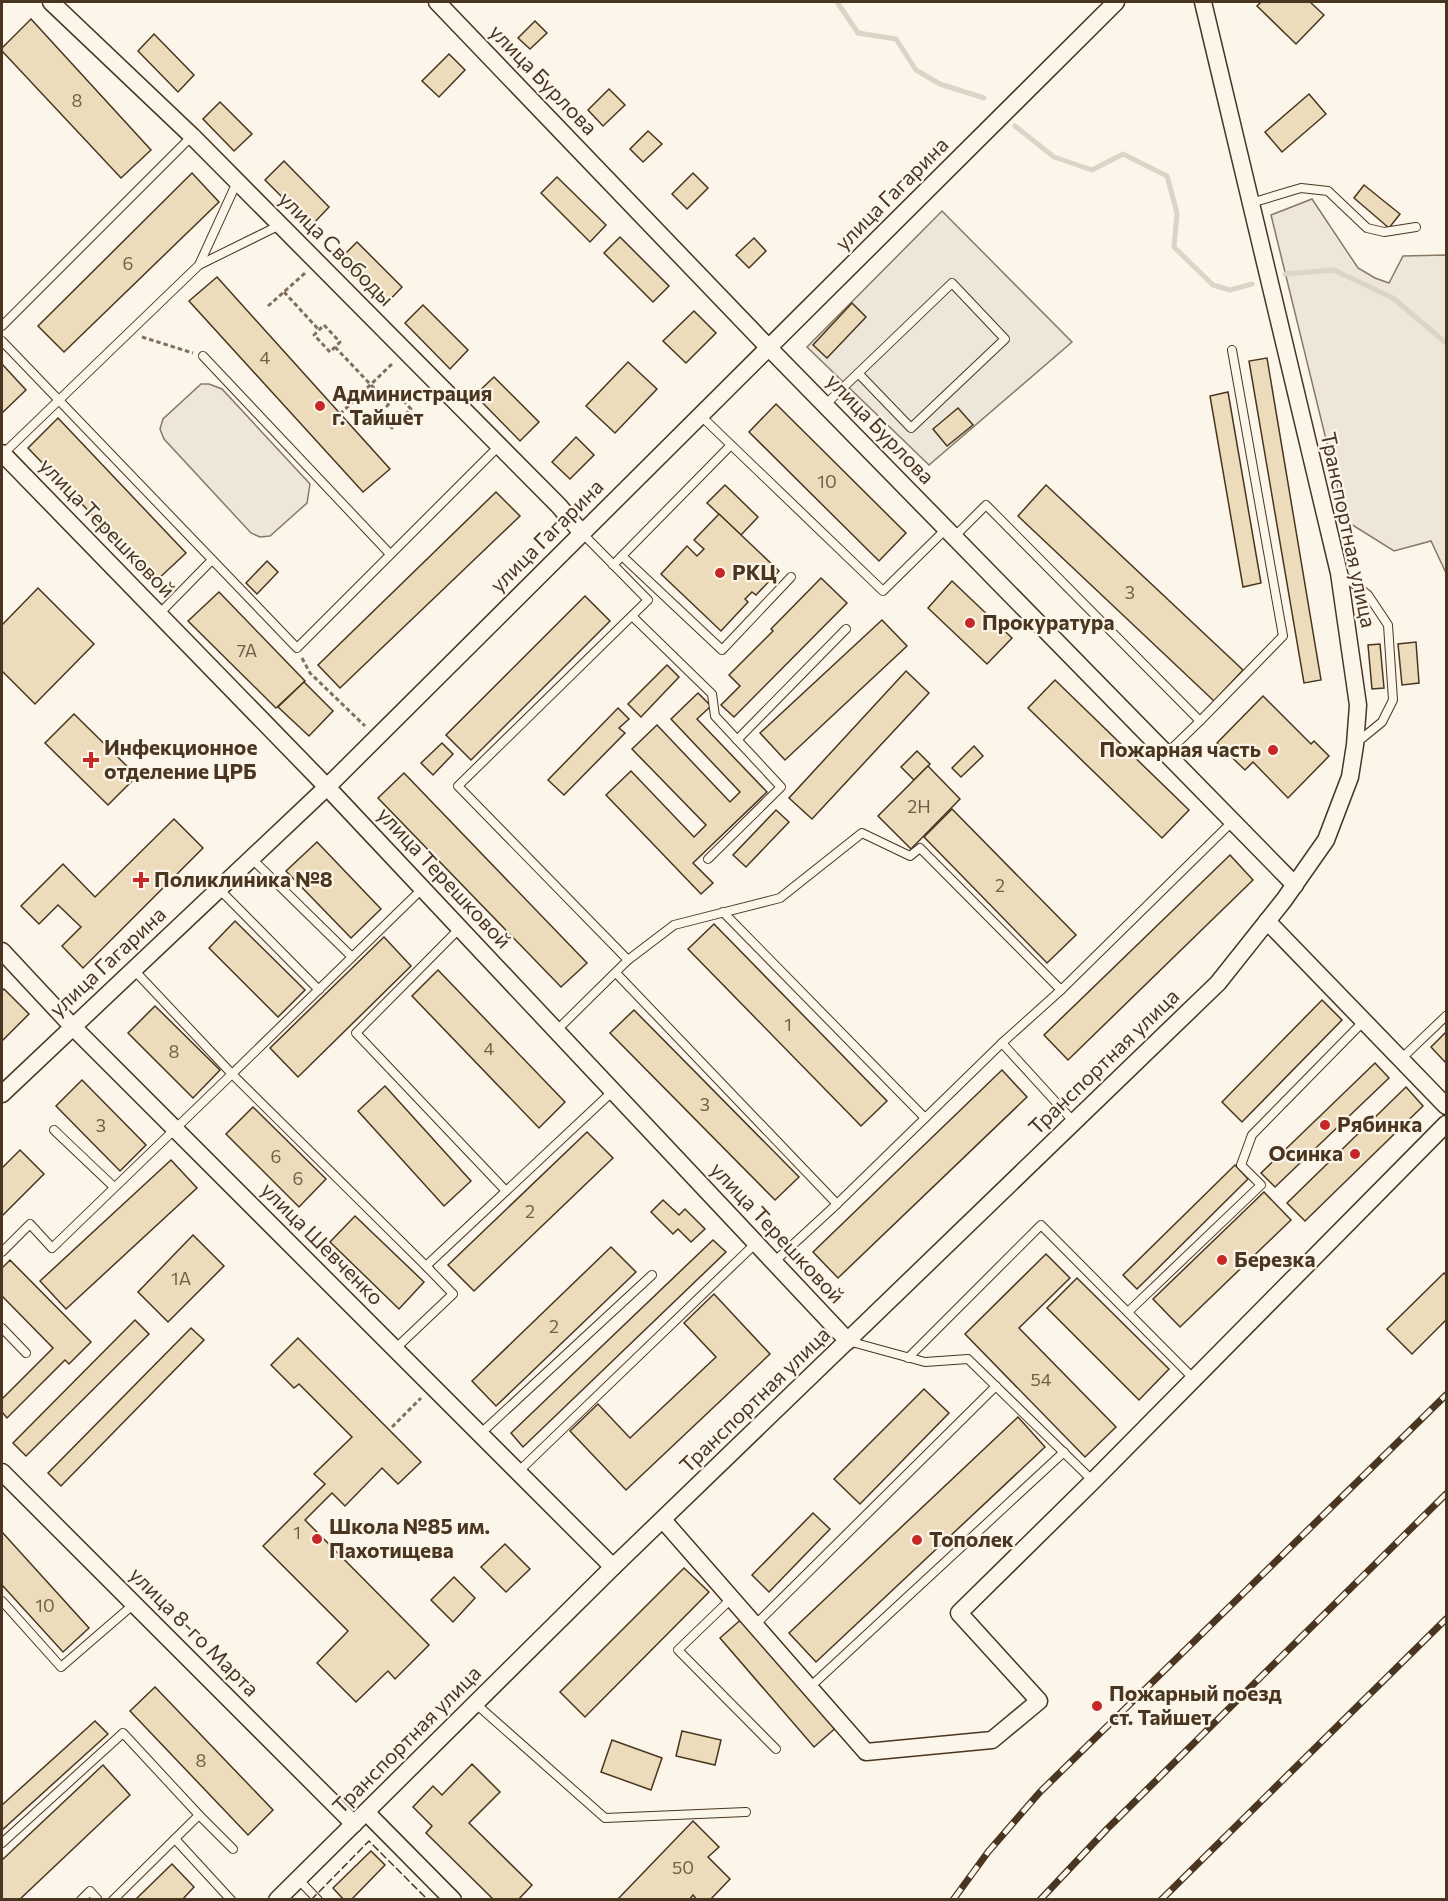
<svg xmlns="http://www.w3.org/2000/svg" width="1448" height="1901" font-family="Commissioner,sans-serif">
<rect width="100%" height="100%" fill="#fbf6e9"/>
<!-- green -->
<g fill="#ede6d9" stroke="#887966" stroke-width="1.5">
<polygon points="1312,199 1358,268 1375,278 1389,283 1403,256 1446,255 1446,573 1431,541 1394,551 1346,521 1271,215"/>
<polygon points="201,384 209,384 222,389 310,484 307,503 270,536 260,537 251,533 164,439 160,429 163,419"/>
</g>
<!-- parking -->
<polygon fill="#ede7d9" stroke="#887966" stroke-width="1.5" points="942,211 1072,342 929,465 807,347"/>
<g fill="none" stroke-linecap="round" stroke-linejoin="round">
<!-- stream -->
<g stroke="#dcd4c6" stroke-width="5">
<polyline points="837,2 858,33 896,39 916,70 940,84 984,98"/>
<polyline points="1015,126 1054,157 1092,170 1123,154 1167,176 1177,213 1174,247 1213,285 1230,290 1252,284"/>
<polyline points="1285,274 1334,270 1393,298 1446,343"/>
</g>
</g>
<!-- building -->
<g fill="#ecdcbc" stroke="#4a3520" stroke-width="1.5">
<polygon points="1261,2 1310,2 1324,15 1296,44 1257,6"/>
<polygon points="31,19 151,150 121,178 2,51 2,48"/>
<polygon points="535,21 547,33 530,49 518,38"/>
<polygon points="154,34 194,75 178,92 138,51"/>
<polygon points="449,54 465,70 439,97 422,81"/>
<polygon points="609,89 625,105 603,126 588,110"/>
<polygon points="1309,94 1326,114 1282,152 1265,132"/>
<polygon points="220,102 252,134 234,151 203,119"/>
<polygon points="648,131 662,144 643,162 630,149"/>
<polygon points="284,161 329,207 311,226 265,180"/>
<polygon points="192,173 219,202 64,352 38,326"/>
<polygon points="693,173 708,188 687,209 672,194"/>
<polygon points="557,177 606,225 590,242 541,193"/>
<polygon points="1364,185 1400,214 1389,228 1354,198"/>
<polygon points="620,237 669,286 653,302 604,253"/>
<polygon points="754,238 766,251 749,268 736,255"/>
<polygon points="357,242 402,287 384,306 339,260"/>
<polygon points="217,277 390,469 363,492 189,301"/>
<polygon points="852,303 866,317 827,358 813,345"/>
<polygon points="423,305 468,350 450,369 405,323"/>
<polygon points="694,311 716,333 686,363 663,341"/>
<polygon points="1267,358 1321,680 1304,683 1249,361"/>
<polygon points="628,362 657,389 615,433 586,406"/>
<polygon points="2,364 26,390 2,413"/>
<polygon points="494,377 539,422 520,441 475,395"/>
<polygon points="1228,392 1261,583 1243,587 1210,396"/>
<polygon points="776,404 906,533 879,561 749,432"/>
<polygon points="958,408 973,425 947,446 933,429"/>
<polygon points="58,418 186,553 156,581 28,448"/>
<polygon points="576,437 594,455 570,479 552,462"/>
<polygon points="725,485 758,517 741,535 707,503"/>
<polygon points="1046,485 1243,670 1214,701 1018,516"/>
<polygon points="496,492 520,516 340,688 318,665"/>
<polygon points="719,514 779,571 756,595 752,592 745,599 748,602 721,631 661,574 687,546 697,556 704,549 694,540"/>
<polygon points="267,561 278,572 257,594 246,583"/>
<polygon points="821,578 847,603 734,717 721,705 740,686 729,675 773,631 771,629"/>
<polygon points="952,581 1012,638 987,664 928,608"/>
<polygon points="38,588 94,644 35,704 2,671 2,625"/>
<polygon points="219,592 305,681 276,708 188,621"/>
<polygon points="585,596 610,621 471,760 446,735"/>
<polygon points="882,620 907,646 785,760 760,733"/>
<polygon points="1416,642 1419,683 1402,685 1398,644"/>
<polygon points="1380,644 1384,688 1372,689 1368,645"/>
<polygon points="667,665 679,677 641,717 628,704"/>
<polygon points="906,671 929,693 812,819 789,798"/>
<polygon points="1055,680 1189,810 1162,838 1028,708"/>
<polygon points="304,682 333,711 309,736 278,707"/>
<polygon points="698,693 711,706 697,719 767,792 693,863 713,883 701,894 606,795 631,771 694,837 706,825 632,749 657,725 730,802 740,792 671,719"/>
<polygon points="1263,696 1311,744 1314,741 1329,756 1288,798 1253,762 1245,770 1217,743"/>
<polygon points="618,708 629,719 619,728 625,733 564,795 548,780"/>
<polygon points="74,714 137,776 108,805 45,743"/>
<polygon points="442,743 453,754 433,775 421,763"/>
<polygon points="974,746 983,756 961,777 952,768"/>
<polygon points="917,751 930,764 914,780 901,767"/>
<polygon points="928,766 960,799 911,849 878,816"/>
<polygon points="404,773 587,963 561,987 378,798"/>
<polygon points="952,809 1076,935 1047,963 924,837"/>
<polygon points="776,810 789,822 746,867 733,855"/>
<polygon points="174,819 203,848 83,968 62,946 81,927 58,905 39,924 21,906 63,864 95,897"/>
<polygon points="317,842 381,909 351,938 286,871"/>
<polygon points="1230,855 1253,880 1068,1060 1044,1035"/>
<polygon points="235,921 305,990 278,1017 209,948"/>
<polygon points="714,924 887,1101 861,1126 688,949"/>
<polygon points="384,937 411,966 298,1077 270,1048"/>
<polygon points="438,970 565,1102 539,1128 412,996"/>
<polygon points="4,989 29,1014 2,1041 2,991"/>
<polygon points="1322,1000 1342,1020 1242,1122 1222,1102"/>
<polygon points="155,1006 220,1070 193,1098 128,1033"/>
<polygon points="634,1010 799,1177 775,1200 610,1033"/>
<polygon points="1446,1032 1446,1060 1445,1062 1431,1047"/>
<polygon points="1375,1063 1389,1078 1275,1187 1261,1173"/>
<polygon points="1002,1070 1027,1097 838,1278 813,1252"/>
<polygon points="82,1080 146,1145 120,1171 56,1106"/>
<polygon points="385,1086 471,1181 444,1206 358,1111"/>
<polygon points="1406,1087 1423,1106 1305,1221 1287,1203"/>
<polygon points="253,1107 326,1179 299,1207 226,1134"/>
<polygon points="587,1132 613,1158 474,1291 448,1265"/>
<polygon points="20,1150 44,1174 2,1216 2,1168"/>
<polygon points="171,1160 197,1188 66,1309 40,1281"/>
<polygon points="1235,1165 1248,1179 1137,1289 1123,1275"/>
<polygon points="1264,1192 1291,1220 1180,1327 1153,1299"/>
<polygon points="663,1200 679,1215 685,1209 705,1229 691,1242 678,1229 673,1234 651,1212"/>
<polygon points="355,1216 424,1282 399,1309 330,1242"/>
<polygon points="193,1235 224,1266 168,1322 138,1292"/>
<polygon points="713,1240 726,1252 523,1447 511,1433"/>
<polygon points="611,1247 636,1272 496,1406 472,1381"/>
<polygon points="1046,1254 1070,1278 1019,1328 1116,1427 1085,1457 965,1334"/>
<polygon points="10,1260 91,1342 69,1364 65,1360 7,1418 2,1412 2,1399 53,1348 2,1296 2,1268"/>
<polygon points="1444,1273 1446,1275 1446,1320 1412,1354 1387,1329"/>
<polygon points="1077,1278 1169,1369 1139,1400 1047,1308"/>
<polygon points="714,1294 770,1354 626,1490 570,1431 598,1404 630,1438 716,1357 684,1323"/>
<polygon points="135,1320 149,1334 26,1456 13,1443"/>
<polygon points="191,1328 204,1340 61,1486 48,1473"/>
<polygon points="298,1338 421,1462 398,1484 382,1468 345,1506 332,1493 305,1520 429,1645 395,1679 388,1671 356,1702 317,1663 348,1631 263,1546 325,1484 314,1474 352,1437 299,1384 294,1388 271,1365"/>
<polygon points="924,1389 949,1413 860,1504 834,1479"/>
<polygon points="1018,1417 1045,1447 816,1662 789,1633"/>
<polygon points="813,1513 830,1529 769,1592 752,1575"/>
<polygon points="2,1532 89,1628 63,1652 2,1585"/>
<polygon points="505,1544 530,1569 506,1592 481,1567"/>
<polygon points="684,1568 709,1592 585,1717 560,1692"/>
<polygon points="454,1577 475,1598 453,1622 431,1600"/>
<polygon points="745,1616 839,1725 814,1747 720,1638"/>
<polygon points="155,1687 273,1810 248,1835 130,1711"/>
<polygon points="95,1721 108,1734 2,1830 2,1805"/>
<polygon points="682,1731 721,1740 715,1765 676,1756"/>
<polygon points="612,1740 662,1758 651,1790 601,1772"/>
<polygon points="472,1764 500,1792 469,1823 532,1885 518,1900 494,1900 426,1833 432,1826 413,1807 433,1786 442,1795"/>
<polygon points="103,1765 130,1795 19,1900 2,1900 2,1860"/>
<polygon points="693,1821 719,1847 708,1857 730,1879 710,1900 697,1900 693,1895 689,1900 617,1900"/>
<polygon points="371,1851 385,1865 351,1900 344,1900 333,1888"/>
<polygon points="172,1864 194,1887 182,1900 135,1900"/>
</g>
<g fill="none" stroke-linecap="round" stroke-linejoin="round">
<!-- service casing -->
<g stroke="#4a3520" stroke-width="10">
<g id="service">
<polyline points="1251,203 1301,188 1328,191 1367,228 1384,232 1416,227"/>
<polyline points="199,265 280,225"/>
<polyline points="2,326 192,136"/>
<polyline points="2,341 297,648 499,446"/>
<polyline points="203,356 390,554"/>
<polyline points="825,405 952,283 1005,339 911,428 858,373"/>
<polyline points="701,416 883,591 946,529"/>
<polyline points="3,454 199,265 237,182"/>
<polyline points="954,537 986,505 1200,721 1166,754"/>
<polyline points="622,556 722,650 791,577"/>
<polyline points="613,565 731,445"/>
<polyline points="1340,573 1368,595 1388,625 1393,700 1382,722 1355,744"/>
<polyline points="159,614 212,560"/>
<polyline points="632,616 712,694 715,716 781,787 708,859"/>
<polyline points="1200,721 1283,636 1232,350"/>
<polyline points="737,740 846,629"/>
<polyline points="251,858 352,957"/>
<polyline points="423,888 232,1074 430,1270"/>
<polyline points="219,889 319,990"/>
<polyline points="723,912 925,1118"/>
<polyline points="460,928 356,1033 506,1191"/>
<polyline points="628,960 674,925 780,898 862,833 910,856 920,848 1061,990"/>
<polyline points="616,973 837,1204 774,1262"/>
<polyline points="556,1031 628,960 458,786 648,600 582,533"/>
<polyline points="1002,1043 1074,1122"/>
<polyline points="1401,1059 1446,1016"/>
<polyline points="54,1130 114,1187"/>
<polyline points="837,1204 1002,1043 1061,990 1232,822"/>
<polyline points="2,1252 30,1224 52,1248 232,1074 133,969"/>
<polyline points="1128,1312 1261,1185 1241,1165 1252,1135 1359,1026 1366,1024"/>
<polyline points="2,1328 26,1353"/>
<polyline points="848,1341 925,1362 968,1359 1093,1481"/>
<polyline points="395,1349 453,1294 426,1266 613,1091"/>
<polyline points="908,1358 1041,1225 1194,1379"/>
<polyline points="480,1434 652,1275"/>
<polyline points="518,1472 756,1243"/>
<polyline points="732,1598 678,1650 776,1749"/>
<polyline points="2,1601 61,1667 134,1604"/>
<polyline points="755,1625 996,1386"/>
<polyline points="810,1687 1064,1452"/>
<polyline points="476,1704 605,1818 746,1812"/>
<polyline points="199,1815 233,1849"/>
<polyline points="175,1839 231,1900"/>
<polyline points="2,1843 123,1733 199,1815 113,1900"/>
<polyline points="298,1879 318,1900"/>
<polyline points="81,1900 90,1891 98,1900"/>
</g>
</g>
<!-- minor casing -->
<g stroke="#4a3520" stroke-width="19">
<g id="minor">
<polyline points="51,2 192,136 559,506 582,533"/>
<polyline points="437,2 769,348 1295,885"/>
<polyline points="2,453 327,787 848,1341"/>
<polyline points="1267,921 1446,1106"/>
<polyline points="2,951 72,1026 613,1567"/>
<polyline points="2,1094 327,787 1116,2"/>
<polyline points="2,1472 354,1824"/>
<polyline points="663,1520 866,1752 992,1740 1039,1701 959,1613 1093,1481 1446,1124"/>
<polyline points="366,1812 453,1900"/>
<polyline points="277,1900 613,1567 1218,983 1284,900 1326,840 1350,777 1355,745 1358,705 1339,573 1203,2"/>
</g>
</g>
<!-- path -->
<g stroke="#7f6f5c" stroke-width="3" stroke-dasharray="4.5 3" stroke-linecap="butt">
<polyline points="284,292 319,330"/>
<polyline points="268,306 305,273"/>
<polygon points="324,325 340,342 330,352 314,335"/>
<polyline points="142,337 193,353"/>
<polyline points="335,347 389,404"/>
<polygon points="398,395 411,409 392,428 379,414"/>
<polyline points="340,414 393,363"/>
<polyline points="302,658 310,673 365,726"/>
<polyline points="392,1427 421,1398"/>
</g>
<!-- service -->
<use href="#service" stroke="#fbf6e9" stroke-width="8"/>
<!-- minor -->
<use href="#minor" stroke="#fbf6e9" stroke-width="16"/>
<!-- rail casing -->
<g stroke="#4a3520" stroke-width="7">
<g id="rail">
<polyline points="953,1900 988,1852 1040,1792 1446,1395"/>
<polyline points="1040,1900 1107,1829 1446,1494"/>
<polyline points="1161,1900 1446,1619"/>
</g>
</g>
<!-- rail -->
<use href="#rail" stroke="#fbf6e9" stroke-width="4.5" stroke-dasharray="14" stroke-linecap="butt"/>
<!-- fence -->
<polyline stroke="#4a3520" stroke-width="1.5" stroke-dasharray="8 3" stroke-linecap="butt" points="311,1900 369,1841 428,1900"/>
</g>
<!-- markers -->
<g fill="#c62828" stroke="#fbf6e9" stroke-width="2">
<circle cx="320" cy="406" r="6"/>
<circle cx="720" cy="573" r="6"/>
<circle cx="970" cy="623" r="6"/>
<circle cx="1273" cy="750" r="6"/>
<path d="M88 751h6v6h6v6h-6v6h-6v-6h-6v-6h6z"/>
<path d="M138 871h6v6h6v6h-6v6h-6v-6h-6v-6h6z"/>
<circle cx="1325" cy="1125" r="6"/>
<circle cx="1355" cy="1154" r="6"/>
<circle cx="1222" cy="1260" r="6"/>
<circle cx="317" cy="1539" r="6"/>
<circle cx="917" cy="1540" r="6"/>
<circle cx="1097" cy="1706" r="6"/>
</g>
<g text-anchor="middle" stroke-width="4.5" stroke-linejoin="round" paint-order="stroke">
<!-- number labels -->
<g font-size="18" fill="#725f47">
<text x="77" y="107">8</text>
<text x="128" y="270">6</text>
<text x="265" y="364">4</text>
<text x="827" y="488">10</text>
<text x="1130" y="599">3</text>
<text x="247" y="657">7А</text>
<text x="919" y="813">2Н</text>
<text x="1000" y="892">2</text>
<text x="788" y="1031">1</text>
<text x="489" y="1055">4</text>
<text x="174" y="1058">8</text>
<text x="705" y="1111">3</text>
<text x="101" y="1132">3</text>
<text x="276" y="1163">6</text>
<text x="298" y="1185">6</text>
<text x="530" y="1218">2</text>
<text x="181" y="1285">1А</text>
<text x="554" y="1333">2</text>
<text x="1041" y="1386">54</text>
<text x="297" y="1539">1</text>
<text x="45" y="1612">10</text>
<text x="201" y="1767">8</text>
<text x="683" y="1874">50</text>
</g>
<!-- street labels -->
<g font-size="21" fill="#4a3520" stroke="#fbf6e9">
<text transform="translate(543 80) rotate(46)" y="7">улица Бурлова</text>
<text transform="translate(892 194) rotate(-45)" y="7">улица Гагарина</text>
<text transform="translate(336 249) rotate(45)" y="7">улица Свободы</text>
<text transform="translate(880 429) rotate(46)" y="7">улица Бурлова</text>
<text transform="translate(107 528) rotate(46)" y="7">улица Терешковой</text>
<text transform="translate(1348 530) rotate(78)" y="7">Транспортная улица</text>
<text transform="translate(547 536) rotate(-45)" y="7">улица Гагарина</text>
<text transform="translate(444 878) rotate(47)" y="7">улица Терешковой</text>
<text transform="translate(108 962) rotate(-43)" y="7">улица Гагарина</text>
<text transform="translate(1104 1062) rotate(-44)" y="7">Транспортная улица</text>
<text transform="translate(777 1233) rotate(47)" y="7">улица Терешковой</text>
<text transform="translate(322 1244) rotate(45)" y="7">улица Шевченко</text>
<text transform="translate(755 1400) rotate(-44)" y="7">Транспортная улица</text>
<text transform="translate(194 1632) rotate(45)" y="7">улица 8-го Марта</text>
<text transform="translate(407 1740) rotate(-45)" y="7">Транспортная улица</text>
</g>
<!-- poi labels -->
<g font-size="21" font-weight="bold" fill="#4a3520" stroke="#fbf6e9" text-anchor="start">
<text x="332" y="401">Администрация<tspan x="332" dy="24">г. Тайшет</tspan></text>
<text x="732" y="580">РКЦ</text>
<text x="982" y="630">Прокуратура</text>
<text x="104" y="755">Инфекционное<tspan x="104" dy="24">отделение ЦРБ</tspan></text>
<text x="1261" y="757" text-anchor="end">Пожарная часть</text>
<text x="154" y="887">Поликлиника №8</text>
<text x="1337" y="1132">Рябинка</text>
<text x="1343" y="1161" text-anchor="end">Осинка</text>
<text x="1234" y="1267">Березка</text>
<text x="329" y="1534">Школа №85 им.<tspan x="329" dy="24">Пахотищева</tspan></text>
<text x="929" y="1547">Тополек</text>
<text x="1109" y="1701">Пожарный поезд<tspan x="1109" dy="24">ст. Тайшет</tspan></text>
</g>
</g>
<!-- border -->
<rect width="1448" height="1901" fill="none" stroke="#4a3520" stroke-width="6"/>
</svg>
